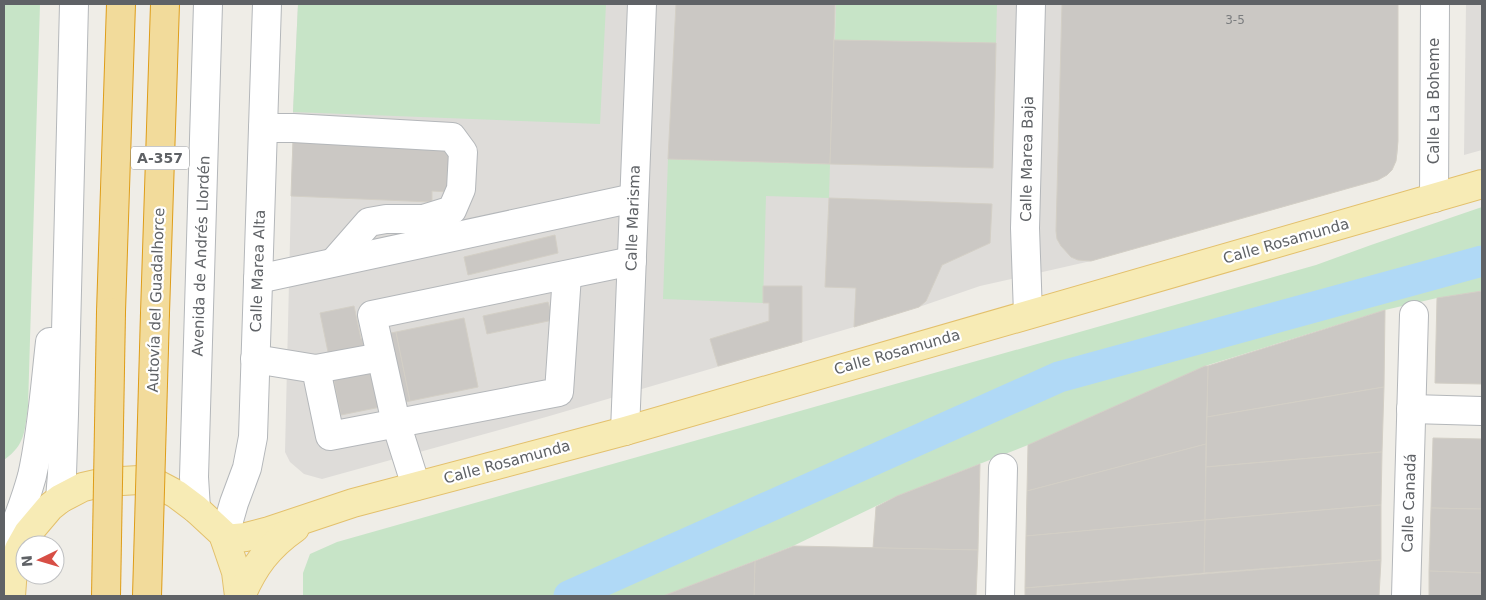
<svg xmlns="http://www.w3.org/2000/svg" width="1486" height="600" font-family="'DejaVu Sans',sans-serif">
<rect width="100%" height="100%" fill="#efede7"/>
<!-- industrial -->
<g fill="#dedcd9">
<polygon points="298,4 1398,4 1398,151 1396,161 1392,170 1378,180 1360,185 1091,261 980,286 919,307 854,327 546,417 322,479 304,474 290,462 285,452 293,112"/>
<polygon points="1466,4 1482,4 1482,150 1464,155"/>
</g>
<!-- green -->
<g fill="#c7e4c7">
<path d="M4,4H40L28,407C24,432 26,444 4,460Z"/>
<polygon points="298,4 606,4 600,124 293,112"/>
<polygon points="836,4 997,4 996,43 835,40"/>
<polygon points="668,159 830,164 829,198 766,196 763,303 663,299"/>
<polygon points="1482,207 1482,291 1437,298 1385,310 1205,366 1028,445 897,496 793,546 663,596 303,596 303,573 310,554 337,542 1316,265 1371,245"/>
</g>
<g fill="none" stroke-linecap="round" stroke-linejoin="round">
<!-- canal -->
<polyline stroke="#b0d9f6" stroke-width="31" points="569,596 1059,377 1482,261"/>
</g>
<!-- building -->
<g fill="#cbc8c4" stroke="#d3cfc6">
<polygon points="676,4 835,4 830,164 668,159"/>
<polygon points="1062,4 1398,4 1398,141 1396,161 1392,170 1387,175 1378,180 1360,185 1091,261 1078,260 1071,257 1061,246 1057,239 1056,231"/>
<polygon points="834,40 996,43 993,168 830,164"/>
<polygon points="293,141 451,147 449,192 432,191 432,202 291,196"/>
<polygon points="829,198 992,204 990,243 942,265 926,301 919,307 854,327 856,288 825,287"/>
<polygon points="555,235 558,253 468,275 464,257"/>
<polygon points="763,286 802,286 802,342 718,366 710,339 769,321 769,303 763,303"/>
<polygon points="1482,291 1482,384 1435,383 1437,298"/>
<polygon points="548,302 553,320 487,334 483,316"/>
<polygon points="354,306 361,339 396,332 410,401 341,415 320,313"/>
<polygon points="1385,310 1384,387 1207,417 1208,366"/>
<polygon points="464,318 478,387 410,401 396,332"/>
<polygon points="1205,366 1208,366 1206,444 1027,491 1028,445"/>
<polygon points="1384,387 1382,452 1206,467 1207,417"/>
<polygon points="1433,438 1482,439 1482,509 1431,508"/>
<polygon points="1206,444 1205,520 1026,536 1027,491"/>
<polygon points="1382,452 1381,505 1205,520 1206,467"/>
<polygon points="980,464 978,550 873,548 876,507 897,496"/>
<polygon points="1381,505 1381,560 1204,573 1205,520"/>
<polygon points="1431,508 1482,509 1482,573 1429,571"/>
<polygon points="1205,520 1204,573 1025,588 1026,536"/>
<polygon points="794,546 978,550 976,596 754,596 755,561"/>
<polygon points="1381,560 1379,596 1025,596 1025,588"/>
<polygon points="755,561 754,596 663,596"/>
<polygon points="1429,571 1482,573 1482,596 1429,596"/>
</g>
<g fill="none" stroke-linecap="round" stroke-linejoin="round">
<!-- minor casing -->
<g stroke="#b4b7ba" stroke-width="30">
<g id="minor">
<polyline points="263,128 293,128 452,137 463,152 461,189 452,210 423,219 386,219 369,222 334,262"/>
<polyline points="1434,198 1435,4"/>
<polyline points="258,279 634,198"/>
<polyline points="1028,314 1025,228 1031,4"/>
<polyline points="255,359 316,369 330,436 559,392 567,275"/>
<polyline points="316,369 381,357"/>
<polyline points="1411,409 1482,411"/>
<polyline points="625,431 642,4"/>
<polyline points="416,486 396,423 372,315 632,261"/>
<polyline points="60,499 62,474 64,414 74,4"/>
<polyline points="196,509 194,477 208,4"/>
<polyline points="223,534 228,524 234,503 247,468 253,437 267,4"/>
<path d="M4,552C15,527 25,502 32,476C42,432 45,386 50,342"/>
<polyline points="1000,596 1003,468"/>
<polyline points="1406,596 1414,315"/>
</g>
</g>
<!-- major casing -->
<g stroke="#e3c06c" stroke-width="30">
<g id="major">
<polyline points="225,539 246,537 269,531 353,503 625,431 1482,184"/>
<polyline points="11,596 13,569 19,549 28,533 50,507 60,499 83,487 105,482 139,480 159,485 176,494 196,509 223,534 236,572 239,596"/>
<path d="M241,596C254,566 268,547 295,528"/>
</g>
</g>
<!-- highway casing -->
<g stroke="#de9d19" stroke-width="30">
<g id="highway">
<polyline points="111,312 121,4"/>
<polyline points="155,313 165,4"/>
</g>
</g>
<!-- minor -->
<use href="#minor" stroke="#fff" stroke-width="28"/>
<!-- major -->
<use href="#major" stroke="#f7ebb5" stroke-width="28"/>
<!-- highway -->
<use href="#highway" stroke="#f2db9b" stroke-width="28"/>
<!-- highway-bridge casing -->
<g stroke="#de9d19" stroke-width="30" stroke-linecap="butt">
<g id="highway-bridge">
<polyline points="106,596 111,312"/>
<polyline points="147,596 155,313"/>
</g>
</g>
<!-- highway-bridge -->
<use href="#highway-bridge" stroke="#f2db9b" stroke-width="28"/>
</g>
<g text-anchor="middle" stroke-width="4.5" stroke-linejoin="round" paint-order="stroke">
<!-- number labels -->
<g font-size="12" fill="#7a7c7e">
<text x="1235" y="24">3-5</text>
</g>
<!-- shield labels -->
<rect fill="#fff" stroke="#8f9194" stroke-width="1" x="131" y="146.5" width="58" height="23" rx="4"/>
<g font-size="14" font-weight="bold" fill="#5f6266">
<text x="160" y="163">A-357</text>
</g>
<!-- street labels -->
<g font-size="15" fill="#5f6266" stroke="#fff">
<text transform="translate(1434 101) rotate(-90)" y="5">Calle La Boheme</text>
<text transform="translate(1027 159) rotate(-89)" y="5">Calle Marea Baja</text>
<text transform="translate(633 218) rotate(-88)" y="5">Calle Marisma</text>
<text transform="translate(1286 241) rotate(-16)" y="5">Calle Rosamunda</text>
<text transform="translate(201 256) rotate(-88)" y="5">Avenida de Andrés Llordén</text>
<text transform="translate(258 271) rotate(-88)" y="5">Calle Marea Alta</text>
<text transform="translate(156 300) rotate(-88)" y="5">Autovía del Guadalhorce</text>
<text transform="translate(897 352) rotate(-16)" y="5">Calle Rosamunda</text>
<text transform="translate(507 462) rotate(-15)" y="5">Calle Rosamunda</text>
<text transform="translate(1409 503) rotate(-88)" y="5">Calle Canadá</text>
</g>
</g>
<!-- border -->
<rect width="1486" height="600" fill="none" stroke="#5f6266" stroke-width="10"/>
<!-- north arrow -->
<g transform="translate(40 560) rotate(265)"><circle r="24" fill="#ffffff" stroke="#bfc0c2"/>
<path d="M0-4L9 19L0 12L-9 19Z" fill="#d74e45"/>
<text y="-8" font-size="14" font-weight="bold" text-anchor="middle" fill="#5f6266">N</text>
</g>
</svg>
